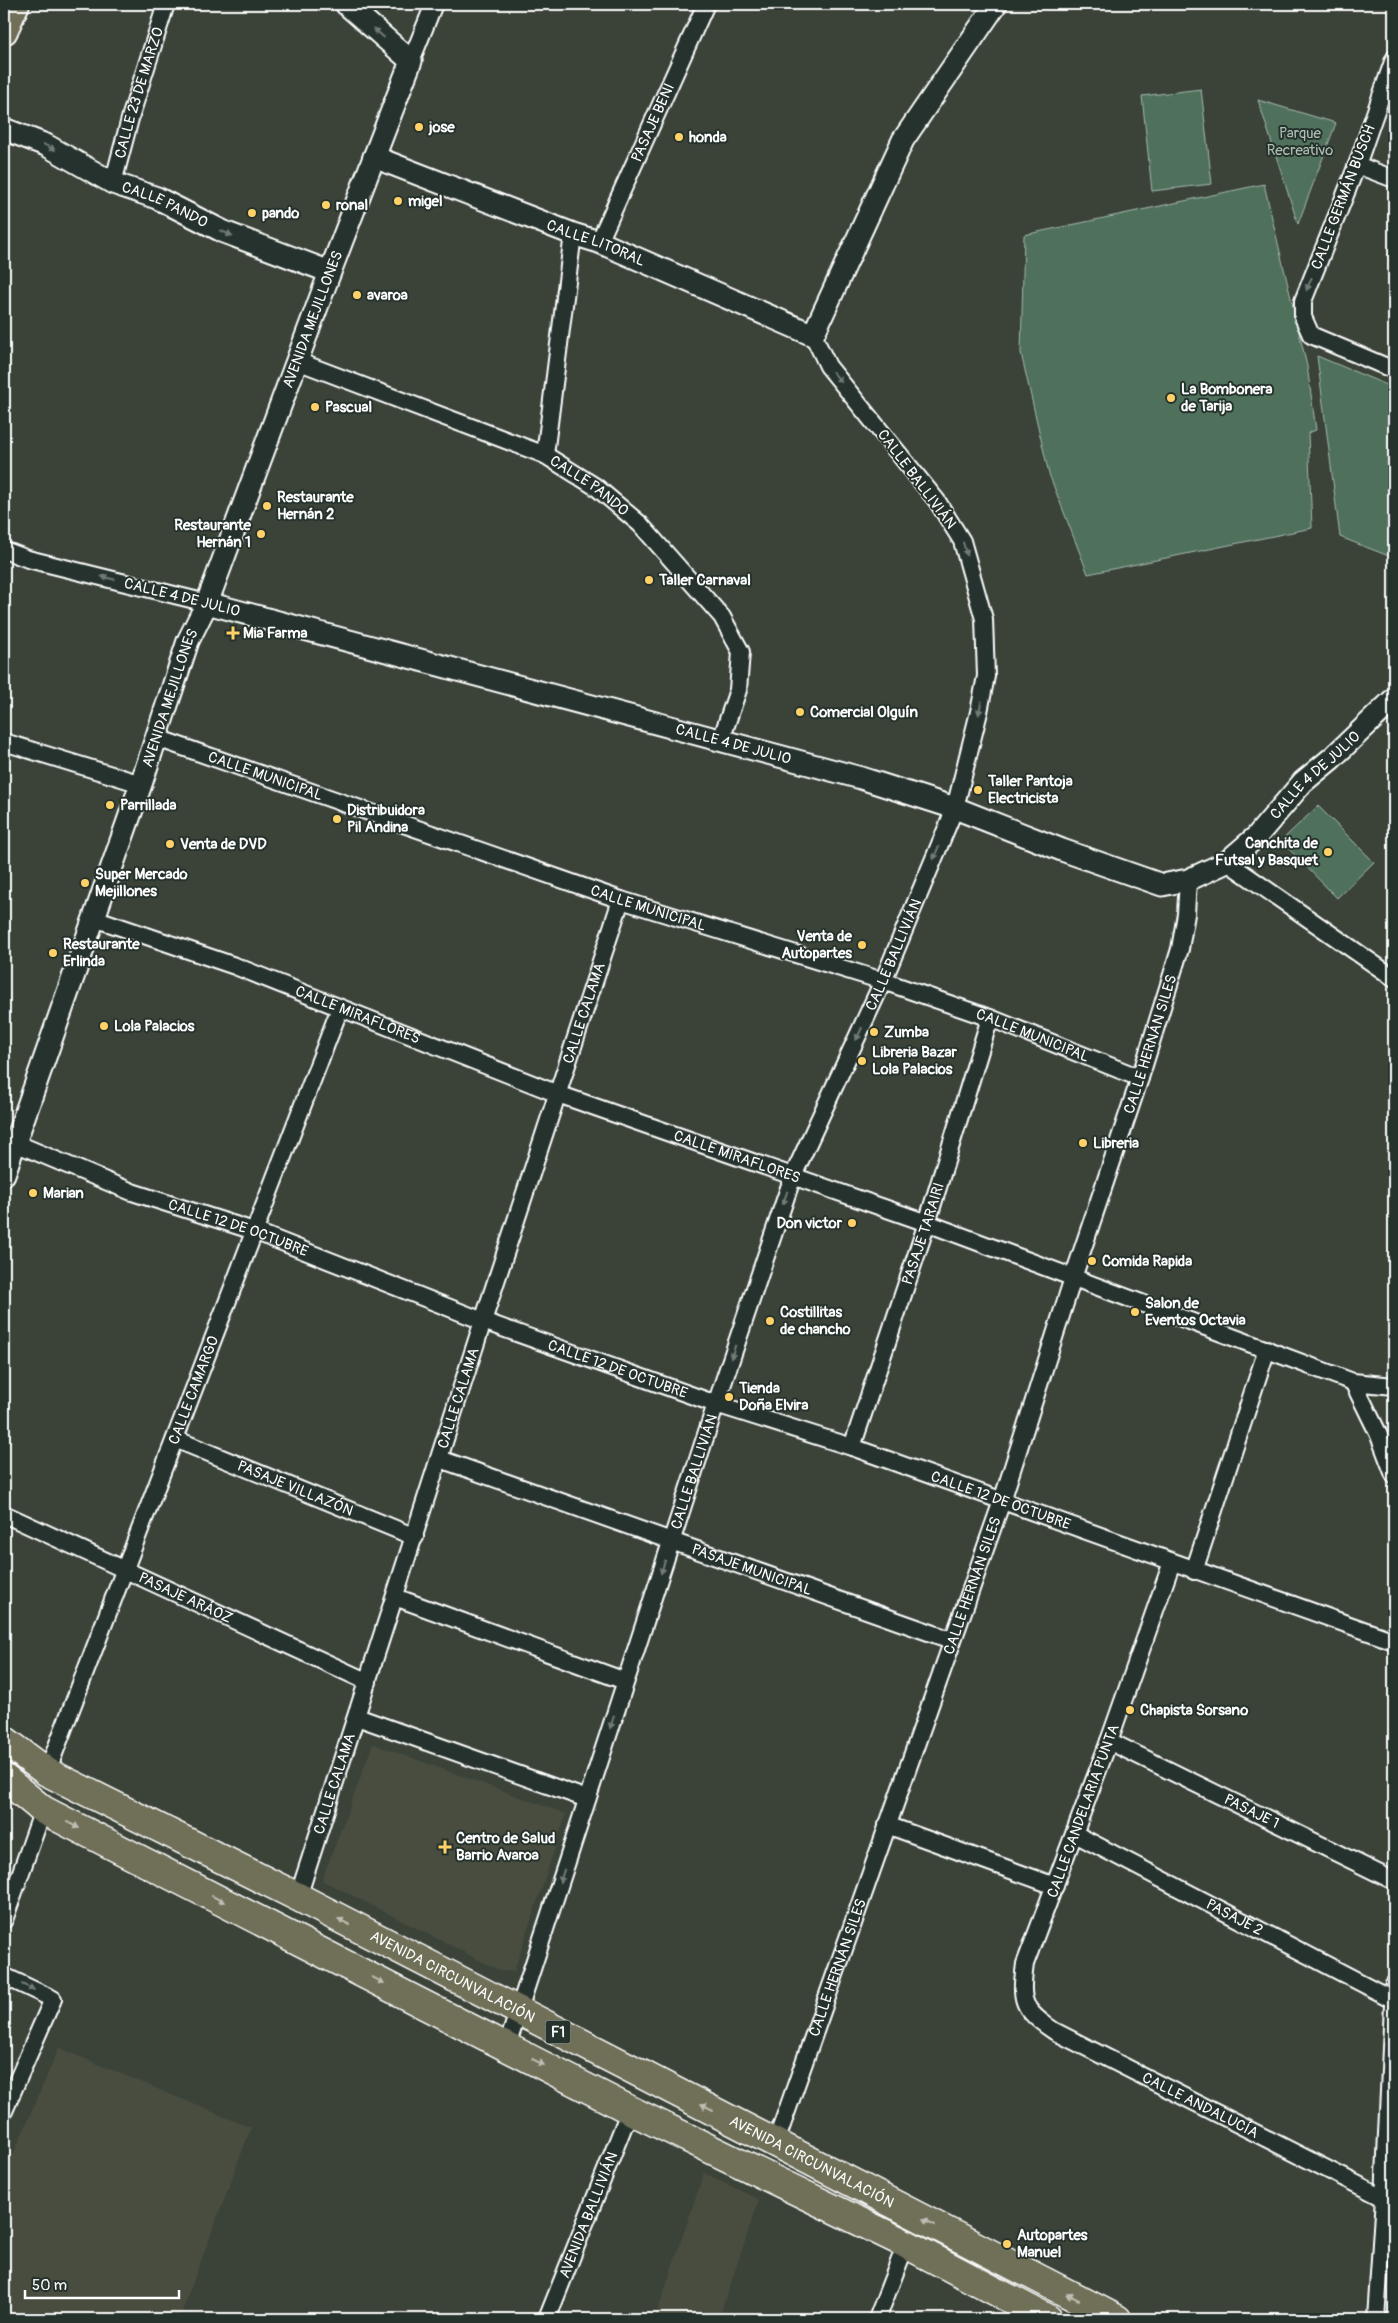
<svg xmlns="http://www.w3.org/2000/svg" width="1398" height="2323" font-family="Pangolin,sans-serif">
<rect width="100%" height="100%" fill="#3b4339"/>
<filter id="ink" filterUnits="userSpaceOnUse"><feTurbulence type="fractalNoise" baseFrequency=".02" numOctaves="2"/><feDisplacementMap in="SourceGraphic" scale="10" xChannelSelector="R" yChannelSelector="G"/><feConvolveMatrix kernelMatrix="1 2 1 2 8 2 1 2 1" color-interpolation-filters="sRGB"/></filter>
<g filter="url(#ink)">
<!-- built -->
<g fill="#4a4e41">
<polygon points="373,1744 566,1814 514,1971 501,1971 322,1880"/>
<polygon points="59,2048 251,2128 179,2319 4,2319 4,2176"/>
<polygon points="704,2173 759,2200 720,2314 732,2319 655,2319"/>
</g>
<!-- green -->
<g fill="#4f715c" stroke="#a7b8ae">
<polygon points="1201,89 1212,184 1152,191 1142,96"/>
<polygon points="1258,100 1336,123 1298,224"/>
<polygon points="1264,184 1307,366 1316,430 1308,433 1312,528 1088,574 1049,474 1021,353 1024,235"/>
<polygon points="1317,356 1394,388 1394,558 1340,537"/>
<polygon points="1318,806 1374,862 1337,898 1281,841"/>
</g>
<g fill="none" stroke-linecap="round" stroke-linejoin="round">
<!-- minor casing -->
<g stroke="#fff" stroke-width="20">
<g id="minor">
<polyline points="1394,59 1357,165 1303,301 1303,317 1311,335 1394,370"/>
<polyline points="411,61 434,4"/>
<polyline points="1357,165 1394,179"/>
<path id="s1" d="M113,183L131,115L166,4"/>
<path id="s2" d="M599,242L706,4"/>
<path id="s3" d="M297,361L545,455L596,487L640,524L722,617L741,652L738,690L721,740"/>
<polyline points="545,455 573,234"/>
<polyline points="4,550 28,559 207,603"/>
<path id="s4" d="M157,738L621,900L883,981L990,1018L1140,1078"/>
<polyline points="4,742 141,784"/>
<polyline points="1227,862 1394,978"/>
<path id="s5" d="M94,918L235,966L558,1094L927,1223L1353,1382L1394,1386"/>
<path id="s6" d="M15,1143L132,1192L254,1231L483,1321L716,1404L852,1447L1394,1641"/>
<polyline points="1353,1382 1378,1433 1394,1475"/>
<path id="s7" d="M175,1439L415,1537"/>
<path id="s8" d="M852,1447L927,1223L990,1018"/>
<path id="s9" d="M440,1459L951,1640"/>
<path id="s10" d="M4,1514L368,1682"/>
<path id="s11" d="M1172,1562L1109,1741L1025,1964C1020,2002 1022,2009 1054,2031L1384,2198"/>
<polyline points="1194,1571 1267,1349"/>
<polyline points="395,1597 625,1681"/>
<polyline points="357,1717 587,1799"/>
<path id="s12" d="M1109,1741L1394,1881"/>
<path id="s13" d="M47,1772L340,1008"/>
<polyline points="887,1825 1055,1886"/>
<path id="s14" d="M1075,1834L1394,2000"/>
<path id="s15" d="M298,1897L483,1321L621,900"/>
<polyline points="4,1920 43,1810"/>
<polyline points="4,1976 53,1999 4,2111"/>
<path id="s16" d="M507,2046L716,1404L793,1176L883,981L955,808L979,712L986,676L984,619L962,541L937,501L828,366L813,335"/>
<path id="s17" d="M776,2142L1002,1501L1073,1278L1140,1078L1180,949L1186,914L1188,880"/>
<path id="s18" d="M547,2319L630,2110"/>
<polyline points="877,2319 906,2244"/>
<polyline points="1376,2319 1384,2198 1394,1984"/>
</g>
</g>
<!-- tertiary casing -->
<g stroke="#fff" stroke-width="25">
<g id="tertiary">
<path id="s19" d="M4,129L46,145L113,183L157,198L224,232L330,272"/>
<path id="s20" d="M374,157L573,234L599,242L813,335L903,140L996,4"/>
<path id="s21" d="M207,603L861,778L955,808L1062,850L1162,885L1188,880L1227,862L1256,837L1303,782L1332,758L1394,699"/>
<path id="s22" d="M4,1174L141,784L188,641L207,603L330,272L411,61L346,4"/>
</g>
</g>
<!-- primary casing -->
<g stroke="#fff" stroke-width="30">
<polyline id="primary" points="4,31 16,4"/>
</g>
<!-- trunk casing -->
<g stroke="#fff" stroke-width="31">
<g id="trunk">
<path id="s23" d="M4,1740L47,1772L298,1897L1117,2319"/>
<polyline points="4,1778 43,1810 630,2110 906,2244 1048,2319"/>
</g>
</g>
<!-- minor -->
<use href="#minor" stroke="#26332d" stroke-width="16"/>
<!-- tertiary -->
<use href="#tertiary" stroke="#26332d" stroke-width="21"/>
<!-- primary -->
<use href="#primary" stroke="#706f59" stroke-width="26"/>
<!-- trunk -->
<use href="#trunk" stroke="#706f59" stroke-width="28"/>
</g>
<!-- one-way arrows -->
<defs><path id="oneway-solid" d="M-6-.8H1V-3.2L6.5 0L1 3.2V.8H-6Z" transform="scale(1.25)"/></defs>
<g fill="#727a76">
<use href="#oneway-solid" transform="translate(379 33) rotate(-138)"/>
<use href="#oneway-solid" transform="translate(49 147) rotate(27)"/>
<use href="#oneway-solid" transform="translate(226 233) rotate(23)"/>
<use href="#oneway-solid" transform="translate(1309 284) rotate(112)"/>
<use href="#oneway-solid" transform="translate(837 377) rotate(49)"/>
<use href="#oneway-solid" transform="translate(965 549) rotate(73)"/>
<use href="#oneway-solid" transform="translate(108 578) rotate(-166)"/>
<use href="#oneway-solid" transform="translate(980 708) rotate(102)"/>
<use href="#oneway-solid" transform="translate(936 853) rotate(112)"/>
<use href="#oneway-solid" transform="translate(859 1034) rotate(115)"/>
<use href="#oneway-solid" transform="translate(785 1198) rotate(109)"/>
<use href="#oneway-solid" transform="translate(733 1352) rotate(109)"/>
<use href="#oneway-solid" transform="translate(663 1567) rotate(108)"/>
<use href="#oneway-solid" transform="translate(612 1722) rotate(108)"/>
<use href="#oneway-solid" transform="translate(562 1876) rotate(108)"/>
<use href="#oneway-solid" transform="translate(28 1987) rotate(25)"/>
</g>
<g fill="#bfbeb4">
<use href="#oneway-solid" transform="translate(73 1825) rotate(27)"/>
<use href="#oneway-solid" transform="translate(218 1899) rotate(27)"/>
<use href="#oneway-solid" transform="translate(344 1922) rotate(-153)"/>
<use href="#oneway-solid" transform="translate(378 1980) rotate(27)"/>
<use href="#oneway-solid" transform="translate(538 2062) rotate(28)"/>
<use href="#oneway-solid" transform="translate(707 2107) rotate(-153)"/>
<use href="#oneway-solid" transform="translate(929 2222) rotate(-153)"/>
<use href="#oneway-solid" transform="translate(1073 2297) rotate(-153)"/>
</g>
</g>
<!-- markers -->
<g fill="#ffd166" stroke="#26332d" stroke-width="2">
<circle cx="419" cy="127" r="5"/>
<circle cx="679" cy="137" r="5"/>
<circle cx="398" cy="201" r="5"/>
<circle cx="326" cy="205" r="5"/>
<circle cx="252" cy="213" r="5"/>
<circle cx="357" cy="295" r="5"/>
<circle cx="1171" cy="398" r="5"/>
<circle cx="315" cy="407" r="5"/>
<circle cx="267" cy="506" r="5"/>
<circle cx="261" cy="534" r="5"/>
<circle cx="649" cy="580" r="5"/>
<path d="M230.5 625.5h5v5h5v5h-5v5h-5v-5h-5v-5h5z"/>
<circle cx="800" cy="712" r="5"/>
<circle cx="978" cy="790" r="5"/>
<circle cx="110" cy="805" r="5"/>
<circle cx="337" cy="819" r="5"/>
<circle cx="170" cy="844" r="5"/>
<circle cx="1328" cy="852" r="5"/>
<circle cx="85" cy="883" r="5"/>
<circle cx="862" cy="945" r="5"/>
<circle cx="53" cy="953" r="5"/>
<circle cx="104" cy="1026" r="5"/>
<circle cx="874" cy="1032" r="5"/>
<circle cx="862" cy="1061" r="5"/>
<circle cx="1083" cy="1143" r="5"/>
<circle cx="33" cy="1193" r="5"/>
<circle cx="852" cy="1223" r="5"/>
<circle cx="1092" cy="1261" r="5"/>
<circle cx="1135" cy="1312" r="5"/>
<circle cx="770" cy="1321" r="5"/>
<circle cx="729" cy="1397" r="5"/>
<circle cx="1130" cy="1710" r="5"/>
<path d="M442.5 1839.5h5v5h5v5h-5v5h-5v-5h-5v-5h5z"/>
<circle cx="1007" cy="2244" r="5"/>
</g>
<g text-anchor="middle" stroke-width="4" stroke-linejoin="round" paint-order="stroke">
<!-- shield labels -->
<rect fill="#26332d" stroke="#bec2c0" stroke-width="1" x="545.5" y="2020.5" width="25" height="23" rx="4"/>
<g font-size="14" font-weight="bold" fill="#fff">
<text x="558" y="2037">F1</text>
</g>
<!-- street labels -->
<g font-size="15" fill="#fff" stroke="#26332d">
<text dy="5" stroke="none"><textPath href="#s1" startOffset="94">CALLE 23 DE MARZO</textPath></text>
<text dy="5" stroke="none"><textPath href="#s2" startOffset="131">PASAJE BENI</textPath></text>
<text transform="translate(1343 197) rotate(-69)" y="5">CALLE GERMÁN BUSCH</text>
<text dy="5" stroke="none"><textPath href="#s19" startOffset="178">CALLE PANDO</textPath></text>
<text dy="5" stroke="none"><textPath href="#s20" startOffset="238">CALLE LITORAL</textPath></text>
<text dy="5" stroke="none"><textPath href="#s22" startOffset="909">AVENIDA MEJILLONES</textPath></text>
<text transform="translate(917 479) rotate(53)" y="5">CALLE BALLIVIÁN</text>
<text dy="5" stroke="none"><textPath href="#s3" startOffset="319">CALLE PANDO</textPath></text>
<text transform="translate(182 597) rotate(14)" y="5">CALLE 4 DE JULIO</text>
<text dy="5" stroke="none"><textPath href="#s22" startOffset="504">AVENIDA MEJILLONES</textPath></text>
<text dy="5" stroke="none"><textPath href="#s21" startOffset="545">CALLE 4 DE JULIO</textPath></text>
<text dy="5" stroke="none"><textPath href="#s4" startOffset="115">CALLE MUNICIPAL</textPath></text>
<text dy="5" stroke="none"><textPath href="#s21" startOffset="1190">CALLE 4 DE JULIO</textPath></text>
<text dy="5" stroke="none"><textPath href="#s4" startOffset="520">CALLE MUNICIPAL</textPath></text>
<text dy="5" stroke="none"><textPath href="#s16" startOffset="1159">CALLE BALLIVIÁN</textPath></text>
<text dy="5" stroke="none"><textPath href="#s15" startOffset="929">CALLE CALAMA</textPath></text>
<text dy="5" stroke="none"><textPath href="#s5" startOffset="281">CALLE MIRAFLORES</textPath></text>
<text dy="5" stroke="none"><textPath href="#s4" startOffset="925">CALLE MUNICIPAL</textPath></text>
<text dy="5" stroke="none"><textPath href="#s17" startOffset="1160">CALLE HERNÁN SILES</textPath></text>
<text dy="5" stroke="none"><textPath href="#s5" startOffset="686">CALLE MIRAFLORES</textPath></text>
<text dy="5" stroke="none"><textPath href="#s6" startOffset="239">CALLE 12 DE OCTUBRE</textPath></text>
<text dy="5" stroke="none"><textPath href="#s8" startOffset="225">PASAJE TARAIRI</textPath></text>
<text dy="5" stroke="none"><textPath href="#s6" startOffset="644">CALLE 12 DE OCTUBRE</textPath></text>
<text dy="5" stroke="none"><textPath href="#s13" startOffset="409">CALLE CAMARGO</textPath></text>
<text dy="5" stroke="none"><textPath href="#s15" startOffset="524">CALLE CALAMA</textPath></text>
<text dy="5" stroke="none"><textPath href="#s16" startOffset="604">CALLE BALLIVIÁN</textPath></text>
<text dy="5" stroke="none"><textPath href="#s7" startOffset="130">PASAJE VILLAZÓN</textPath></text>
<text dy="5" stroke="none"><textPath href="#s6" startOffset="1049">CALLE 12 DE OCTUBRE</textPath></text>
<text dy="5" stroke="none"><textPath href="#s9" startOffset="331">PASAJE MUNICIPAL</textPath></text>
<text dy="5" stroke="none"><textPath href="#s17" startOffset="590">CALLE HERNÁN SILES</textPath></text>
<text dy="5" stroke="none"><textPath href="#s10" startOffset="200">PASAJE ARÁOZ</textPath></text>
<text dy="5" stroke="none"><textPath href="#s15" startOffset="119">CALLE CALAMA</textPath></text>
<text transform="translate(1083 1811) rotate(-70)" y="5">CALLE CANDELARIA PUNTA</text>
<text dy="5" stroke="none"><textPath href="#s12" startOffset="159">PASAJE 1</textPath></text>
<text dy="5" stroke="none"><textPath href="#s14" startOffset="180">PASAJE 2</textPath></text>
<text dy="5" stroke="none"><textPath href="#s17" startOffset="185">CALLE HERNÁN SILES</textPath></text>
<text dy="5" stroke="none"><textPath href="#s23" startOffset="508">AVENIDA CIRCUNVALACIÓN</textPath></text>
<text dy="5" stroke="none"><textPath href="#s11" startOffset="672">CALLE ANDALUCÍA</textPath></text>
<text dy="5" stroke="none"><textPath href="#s23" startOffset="912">AVENIDA CIRCUNVALACIÓN</textPath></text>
<text dy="5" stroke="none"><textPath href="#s18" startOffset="112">AVENIDA BALLIVIÁN</textPath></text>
</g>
<!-- poi labels -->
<g font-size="15" font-weight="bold" fill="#fff" stroke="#26332d" text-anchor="start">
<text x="429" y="132">jose</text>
<text x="689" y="142">honda</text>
<text x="408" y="206">migel</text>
<text x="336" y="210">ronal</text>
<text x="262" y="218">pando</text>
<text x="367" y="300">avaroa</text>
<text x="1181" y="394">La Bombonera<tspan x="1181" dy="17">de Tarija</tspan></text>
<text x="325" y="412">Pascual</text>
<text x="277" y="502">Restaurante<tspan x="277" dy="17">Hernán 2</tspan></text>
<text x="251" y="530" text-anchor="end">Restaurante<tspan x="251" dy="17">Hernán 1</tspan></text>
<text x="659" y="585">Taller Carnaval</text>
<text x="243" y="638">Mia Farma</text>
<text x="810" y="717">Comercial Olguín</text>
<text x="988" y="786">Taller Pantoja<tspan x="988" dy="17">Electricista</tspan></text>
<text x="120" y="810">Parrillada</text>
<text x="347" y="815">Distribuidora<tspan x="347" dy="17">Pil Andina</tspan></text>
<text x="1318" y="848" text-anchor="end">Canchita de<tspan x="1318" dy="17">Futsal y Basquet</tspan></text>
<text x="180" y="849">Venta de DVD</text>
<text x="95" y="879">Super Mercado<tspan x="95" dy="17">Mejillones</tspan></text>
<text x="852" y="941" text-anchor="end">Venta de<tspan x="852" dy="17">Autopartes</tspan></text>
<text x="63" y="949">Restaurante<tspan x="63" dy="17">Erlinda</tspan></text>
<text x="114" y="1031">Lola Palacios</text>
<text x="884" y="1037">Zumba</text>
<text x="872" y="1057">Libreria Bazar<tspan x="872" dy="17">Lola Palacios</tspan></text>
<text x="1093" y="1148">Libreria</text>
<text x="43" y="1198">Marian</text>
<text x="842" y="1228" text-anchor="end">Don victor</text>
<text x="1102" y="1266">Comida Rapida</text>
<text x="1145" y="1308">Salon de<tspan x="1145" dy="17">Eventos Octavia</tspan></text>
<text x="780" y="1317">Costillitas<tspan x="780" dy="17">de chancho</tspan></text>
<text x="739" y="1393">Tienda<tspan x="739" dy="17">Doña Elvira</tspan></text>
<text x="1140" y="1715">Chapista Sorsano</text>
<text x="456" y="1843">Centro de Salud<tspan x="456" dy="17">Barrio Avaroa</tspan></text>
<text x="1017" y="2240">Autopartes<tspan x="1017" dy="17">Manuel</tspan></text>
</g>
<!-- park labels -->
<g font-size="15" fill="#b0bfb6" stroke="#26332d">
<text x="1300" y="138">Parque<tspan x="1300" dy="17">Recreativo</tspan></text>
</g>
</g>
<!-- margin -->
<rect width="1398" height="2323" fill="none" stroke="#26332d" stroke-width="20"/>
<rect x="10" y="10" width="1378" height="2303" fill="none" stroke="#fff" stroke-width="2" filter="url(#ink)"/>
<!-- scale -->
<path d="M25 2290v8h154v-8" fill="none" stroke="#ffffff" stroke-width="2.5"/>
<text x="32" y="2290" font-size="15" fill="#ffffff" stroke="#26332d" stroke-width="4" paint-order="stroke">50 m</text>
</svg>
